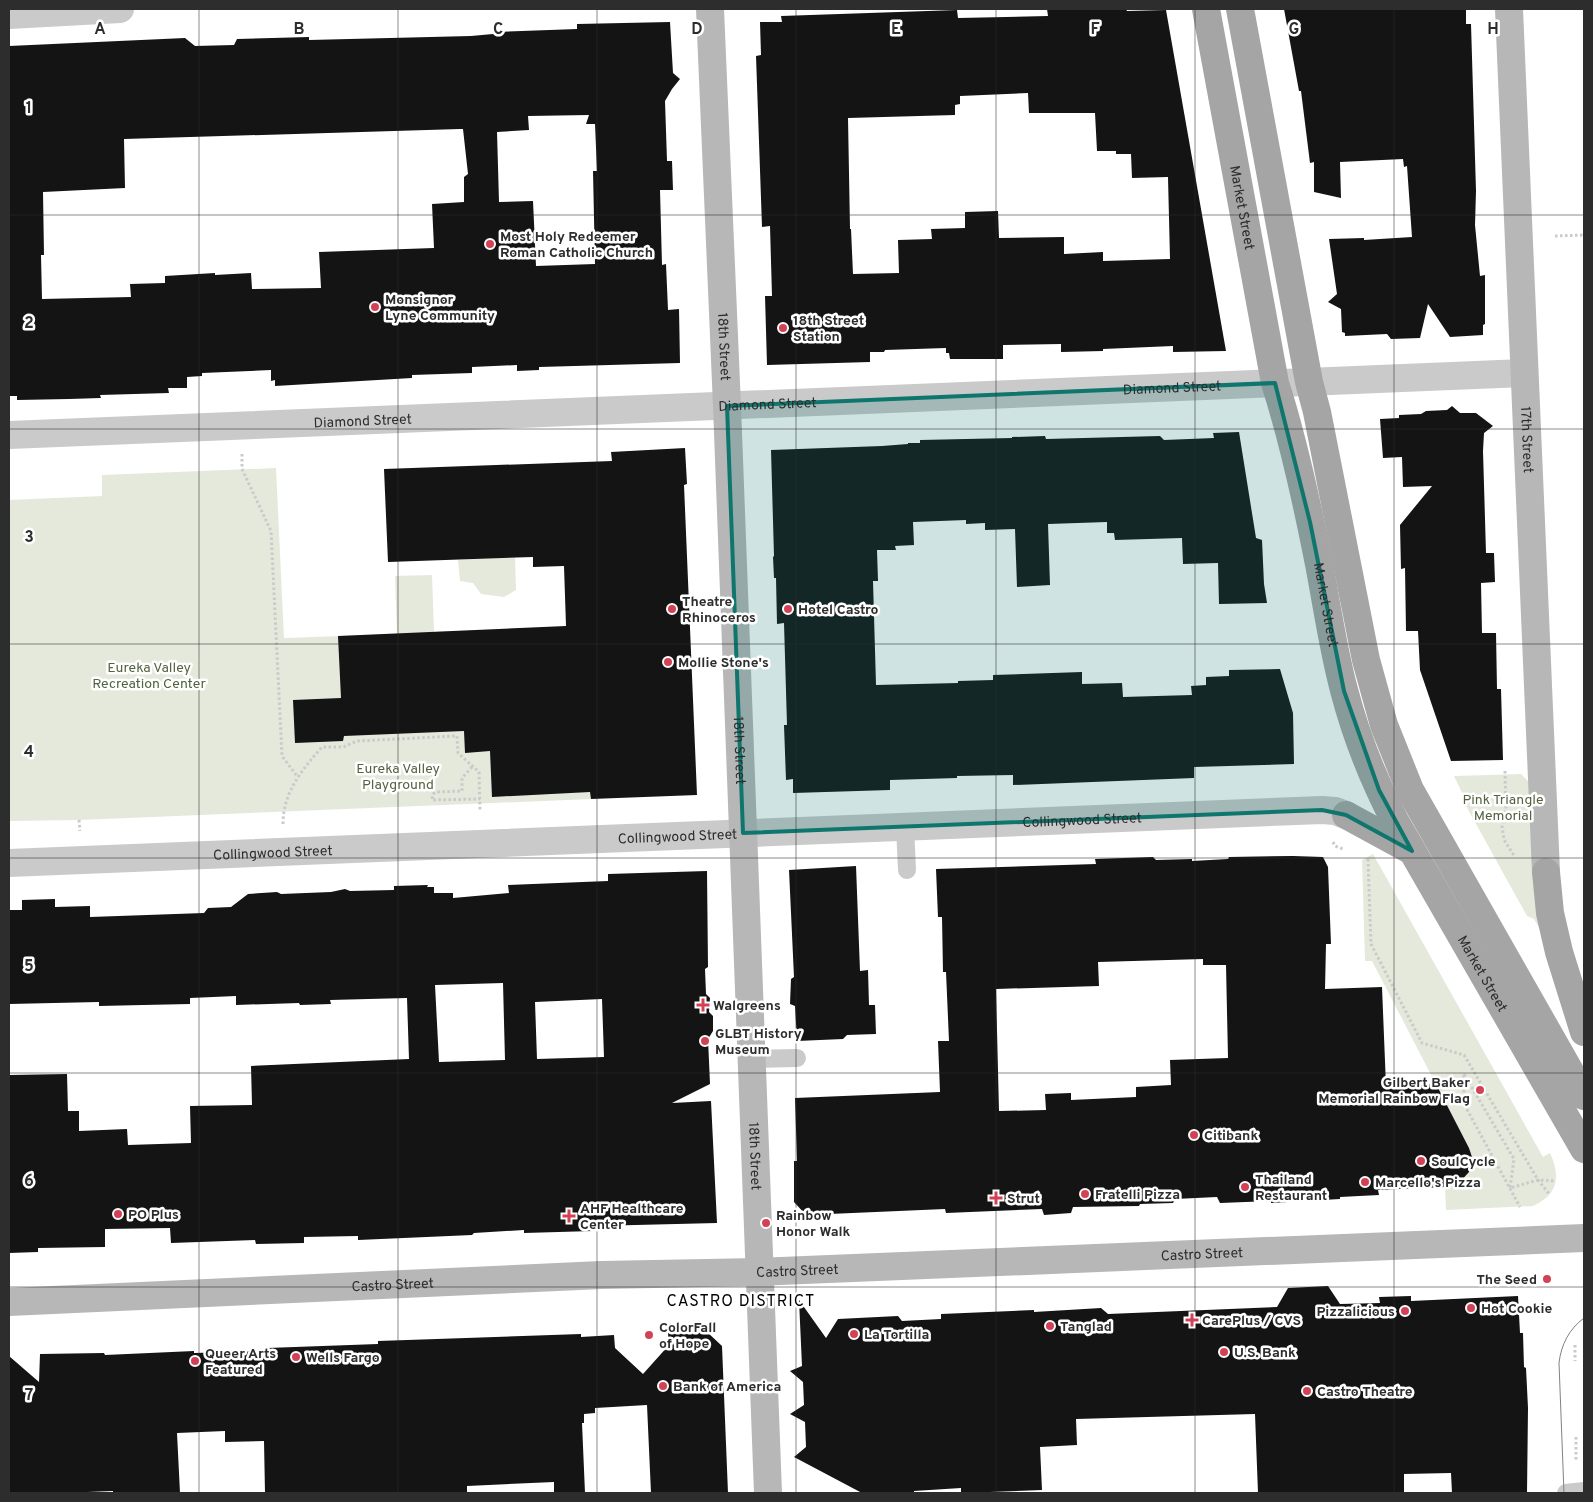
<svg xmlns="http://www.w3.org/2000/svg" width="1593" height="1502" font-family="Overpass,sans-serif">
<rect width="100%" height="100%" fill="#fff"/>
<!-- green -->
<g fill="#e4e9dc">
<polygon points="276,468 284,638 397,634 395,576 432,575 434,632 584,626 591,799 79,820 9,821 9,500 102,496 102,475"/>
<polygon points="515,557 516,590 504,597 481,594 473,583 460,581 458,560"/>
<polygon points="1521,774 1531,784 1545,938 1534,919 1527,916 1465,804 1464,797 1454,776"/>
<path d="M1373,854L1543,1157L1550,1153C1561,1177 1558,1195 1533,1206L1446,1210L1445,1187C1467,1183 1475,1169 1469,1148L1372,961H1365L1362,860Z"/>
</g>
<!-- building -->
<g fill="#141414" fill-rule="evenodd">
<path d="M1047,9H1126L1127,11L1166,10L1226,351L1173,352V346L1103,349V351L1061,352V344L1003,345V359H950L949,353H946V348L885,350L884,352H870V362L767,365L765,296H772L770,226L762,227L756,56L761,55L760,22H782L781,16L957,10L958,18L1048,16ZM1028,93L1029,113H1095L1097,151H1116V154H1131L1132,178L1168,177L1170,259L1103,261V252L1064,254V237L999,238L998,211L965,212V228L931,229L932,239L898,240L899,273L853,274L851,229H850L848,118L955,115V105L960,104V96Z"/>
<polygon points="1284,9 1466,9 1466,24 1471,24 1476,191 1475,225 1480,276 1485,275 1485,324 1483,325 1483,335 1450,337 1428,304 1420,338 1391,339 1387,334 1345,336 1345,333 1342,332 1341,309 1328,302 1337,294 1329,239 1364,238 1364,240 1412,237 1407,166 1404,167 1403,159 1340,162 1341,198 1314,192 1314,162 1310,163 1301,91 1299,91"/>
<path d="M670,22L673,73L680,79L672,89L665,101L667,161H672L673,190H660L662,265L666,264L668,310L679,309L680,363L539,367V370L517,371V365L472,367V373L412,375V378L275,386V380L271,381V370L202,373V376L187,377V388H168L169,393L100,395L101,398L69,399L17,400V396H9V46L185,38L195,46L234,45L237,39L309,37V40L471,36L493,34V32L577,29V24ZM589,115L586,124H595L597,171H593L595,264L536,266L533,201L499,202L497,132L529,130L528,116ZM460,129H463L468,174L464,177V202L432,204L434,248L319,252L321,288L252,289L251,273L215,275V273L165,276V283L130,284L131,297L42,299L41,255H44L43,192L125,188L124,139Z"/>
<polygon points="1452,406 1460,413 1476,413 1493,426 1484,433 1483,451 1486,553 1494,553 1495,582 1481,583 1482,633 1496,633 1497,689 1501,689 1503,760 1451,761 1420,670 1418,631 1406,631 1405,568 1401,569 1400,525 1432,486 1403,487 1402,457 1383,458 1380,419 1399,418 1399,415 1421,414 1426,411 1447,410"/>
<polygon points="1239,432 1256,538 1262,540 1264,584 1267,603 1219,604 1218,563 1183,564 1182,538 1115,540 1114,533 1107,533 1107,522 1048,524 1050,585 1017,587 1015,529 985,530 985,523 966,524 966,520 913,522 914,545 895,546 896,550 877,550 878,581 873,581 876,685 958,683 958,681 993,680 993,675 1082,672 1082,684 1122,683 1123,697 1157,696 1192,695 1191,686 1206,685 1206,677 1229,676 1229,670 1280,669 1293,713 1294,764 1194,767 1194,778 1013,785 1013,775 957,776 957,778 890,780 890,790 793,793 793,779 786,780 784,725 787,725 784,623 777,624 776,578 774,578 773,557 774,556 771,450 882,446 908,444 908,443 920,443 920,440 1012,438 1012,437 1045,436 1046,439 1160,436 1164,440 1214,438 1213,433"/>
<polygon points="685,448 687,484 684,485 697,795 591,799 590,792 492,797 490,751 465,753 464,731 344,736 343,741 295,743 293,700 341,698 338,636 566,626 564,566 533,567 533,557 388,562 384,469 612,461 611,452"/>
<path d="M1293,856L1323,857L1328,867L1331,944H1326L1325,989L1382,987L1386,1086L1436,1084L1469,1148L1472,1157L1469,1172L1460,1182L1445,1187L1378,1190L1379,1195L1340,1197V1199L1271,1203V1201L1220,1203L1217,1197L1175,1199L1173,1203L1140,1204L1139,1206L1073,1207L1071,1213L1044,1215L1042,1209L946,1213L945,1209L806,1215L794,1202V1161H797L795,1098L940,1092L938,1041H949L946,972H943L942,917H938L936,869L1096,864L1095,859L1153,857L1156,860L1192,859V861L1228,859L1229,857ZM1203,959V965H1226L1228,1058L1170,1060L1171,1085L1136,1087V1097L1071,1100V1093L1045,1094L1046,1110L999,1111L996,989L1099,986L1098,962Z"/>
<polygon points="856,866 860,971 868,970 869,1005 875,1005 876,1034 847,1035 843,1039 797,1041 795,1006 790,1004 791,979 794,977 789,870"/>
<path d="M707,871L708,967L705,969L706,994L710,998L709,1012L713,1016V1031L708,1039L710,1084L672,1103L711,1101L717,1223L595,1226L593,1231L524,1233V1230L474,1233L472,1235L358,1240V1236L304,1237V1243L256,1244L255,1240L171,1243L170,1228L105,1229V1247L38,1248V1252L9,1253V1075L67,1074L68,1111H79V1131L127,1129L128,1145L191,1143L190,1106L252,1105L251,1066L409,1059L407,998L330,1000L331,1004L300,1005L299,1003L236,1005V996L190,998V1004L143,1005L99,1006V1002L9,1004V910H22V900L55,899V907L90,906V917L204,913L208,908L231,907L248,894L277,892L281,894L331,892L345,889L350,891L394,890V886L428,885L427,887H434V893H453V898L509,893L508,885L608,881V874ZM503,983L505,1060L439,1062L435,985ZM602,999L604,1057L537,1059L535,1002Z"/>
<polygon points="1328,1286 1340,1304 1380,1303 1379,1297 1411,1296 1411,1301 1518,1296 1520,1333 1523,1333 1524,1367 1526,1368 1528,1408 1527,1493 1452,1493 1451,1473 1404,1474 1404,1493 1258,1493 1255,1414 1076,1419 1077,1445 1040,1447 1042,1490 961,1493 961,1488 914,1491 914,1493 862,1493 794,1457 806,1447 805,1422 790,1414 804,1405 803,1382 790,1371 802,1366 799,1300 826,1338 838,1319 898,1316 902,1321 941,1319 941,1314 1034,1310 1034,1312 1101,1308 1108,1314 1277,1307 1288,1288"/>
<polygon points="706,1331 722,1346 728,1493 651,1493 647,1405 595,1408 595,1413 584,1414 584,1423 582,1423 585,1493 554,1493 554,1482 467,1486 467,1493 265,1493 264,1441 225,1442 225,1431 177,1433 180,1493 113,1493 113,1491 62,1493 9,1492 9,1356 39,1382 40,1354 104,1353 105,1355 194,1351 194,1353 264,1351 267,1348 378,1344 378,1341 581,1334 581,1337 614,1335 615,1348 643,1374 669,1345 668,1333"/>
</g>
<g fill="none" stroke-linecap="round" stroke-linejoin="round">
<!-- path -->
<g stroke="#cacaca" stroke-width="3" stroke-dasharray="2.5 2.5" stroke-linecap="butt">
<polyline points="1555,236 1584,235"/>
<polyline points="242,454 242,469 271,531 282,756 297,776"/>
<polyline points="472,767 462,778 462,791 436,792 433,794 432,800 480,799"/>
<polyline points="1505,771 1506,809 1502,826 1504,840 1515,857"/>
<polyline points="79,820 80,831"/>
<path d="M283,824C283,792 302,770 322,747H343L357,741L457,736L458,753L479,772L480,811"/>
<polyline points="1333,842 1335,846 1343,849"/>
<polyline points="1368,859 1371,944 1422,1043 1464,1055 1538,1180 1550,1195"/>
<polyline points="1464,1074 1514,1159 1510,1188 1538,1180 1556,1181"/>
<polyline points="1464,1075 1464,1104 1520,1207"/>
<polyline points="1575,1345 1575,1361"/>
<polyline points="1576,1437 1576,1460"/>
</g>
<!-- lane -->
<g stroke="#cacaca" stroke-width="18">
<polyline points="905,827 907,870"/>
<polyline points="751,1059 797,1058"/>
<polyline points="1566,1493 1584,1491"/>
</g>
<!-- street -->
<g stroke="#cacaca" stroke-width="28">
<polyline points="9,15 120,9"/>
<path id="s1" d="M9,435L1524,373"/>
<path id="s2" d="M9,863L1322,810L1335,811L1346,815"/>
</g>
<!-- secondary -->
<g stroke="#b7b7b7" stroke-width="28">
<path id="s3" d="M710,9L727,406L768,1493"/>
<path id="s4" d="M1509,9L1546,872"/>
<path id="s5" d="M9,1302L601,1275L758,1272L1584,1238"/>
</g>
<!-- primary -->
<g stroke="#a5a5a5" stroke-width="28">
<path id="s6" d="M1206,9L1275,383C1294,442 1307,503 1319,564C1327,606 1333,649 1344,690C1356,736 1373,779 1395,821L1584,1149"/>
<polyline points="1240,9 1309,382 1317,412 1366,660 1384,725 1410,790 1584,1096"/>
<polyline points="1346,815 1412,851"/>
<polyline points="1546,872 1550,913 1559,952 1584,1032"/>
</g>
<!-- tram -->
<path stroke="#828282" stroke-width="1" d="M1564,1493L1559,1363C1561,1345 1569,1329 1584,1318"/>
</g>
<!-- marked area -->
<path fill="#0f766e" fill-opacity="0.2" stroke="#0f766e" stroke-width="4" stroke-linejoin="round" d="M1275,383L1310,522L1344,691L1379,790L1412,851L1346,815L1322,810L743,833L727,406Z"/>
<!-- grid -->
<path fill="none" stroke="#2d2d2d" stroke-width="1" stroke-opacity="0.55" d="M199,9V1493M398,9V1493M597,9V1493M796,9V1493M996,9V1493M1195,9V1493M1394,9V1493M9,215H1584M9,429H1584M9,644H1584M9,858H1584M9,1073H1584M9,1287H1584"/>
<!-- markers -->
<g fill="#d14256" stroke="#fff" stroke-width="2">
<circle cx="490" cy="244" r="5"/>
<circle cx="375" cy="307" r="5"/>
<circle cx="783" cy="328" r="5"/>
<circle cx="672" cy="609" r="5"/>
<circle cx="788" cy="609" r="5"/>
<circle cx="668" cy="662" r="5"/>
<path d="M700.5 997.5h5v5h5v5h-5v5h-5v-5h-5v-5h5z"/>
<circle cx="705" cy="1041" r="5"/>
<circle cx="1480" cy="1090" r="5"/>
<circle cx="1194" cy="1135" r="5"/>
<circle cx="1421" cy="1161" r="5"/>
<circle cx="1365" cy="1182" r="5"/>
<circle cx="1245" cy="1187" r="5"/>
<circle cx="1085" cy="1194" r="5"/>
<path d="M993.5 1190.5h5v5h5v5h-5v5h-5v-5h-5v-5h5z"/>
<circle cx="118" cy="1214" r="5"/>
<path d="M566.5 1208.5h5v5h5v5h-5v5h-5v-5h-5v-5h5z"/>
<circle cx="766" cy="1223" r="5"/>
<circle cx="1547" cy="1279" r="5"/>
<circle cx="1471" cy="1308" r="5"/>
<circle cx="1405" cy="1311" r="5"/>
<path d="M1189.5 1312.5h5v5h5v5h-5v5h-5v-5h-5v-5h5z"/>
<circle cx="1050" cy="1326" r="5"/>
<circle cx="854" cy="1334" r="5"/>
<circle cx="649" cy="1335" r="5"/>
<circle cx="1224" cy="1352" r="5"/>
<circle cx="296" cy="1357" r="5"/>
<circle cx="195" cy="1361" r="5"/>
<circle cx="663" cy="1386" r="5"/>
<circle cx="1307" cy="1391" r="5"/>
</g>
<g text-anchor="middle" stroke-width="5" stroke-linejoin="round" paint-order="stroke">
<!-- street labels -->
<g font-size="14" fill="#2d2d2d" stroke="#fff">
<text dy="5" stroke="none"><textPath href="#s6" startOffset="202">Market Street</textPath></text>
<text dy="5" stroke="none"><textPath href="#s3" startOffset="338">18th Street</textPath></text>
<text dy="5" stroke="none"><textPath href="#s1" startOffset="1164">Diamond Street</textPath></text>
<text dy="5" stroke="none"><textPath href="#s1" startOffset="759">Diamond Street</textPath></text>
<text dy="5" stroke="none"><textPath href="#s1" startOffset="354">Diamond Street</textPath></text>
<text dy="5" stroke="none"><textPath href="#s4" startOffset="431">17th Street</textPath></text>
<text dy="5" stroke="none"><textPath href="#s6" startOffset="608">Market Street</textPath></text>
<text dy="5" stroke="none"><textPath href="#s3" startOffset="742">18th Street</textPath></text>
<text dy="5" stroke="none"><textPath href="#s2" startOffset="1074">Collingwood Street</textPath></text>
<text dy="5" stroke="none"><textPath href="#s2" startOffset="669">Collingwood Street</textPath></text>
<text dy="5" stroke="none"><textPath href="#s2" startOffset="264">Collingwood Street</textPath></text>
<text dy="5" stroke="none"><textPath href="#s6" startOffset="1012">Market Street</textPath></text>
<text dy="5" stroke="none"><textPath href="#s3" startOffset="1148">18th Street</textPath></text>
<text dy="5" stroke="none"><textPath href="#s5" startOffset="1194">Castro Street</textPath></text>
<text dy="5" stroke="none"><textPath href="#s5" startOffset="789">Castro Street</textPath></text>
<text dy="5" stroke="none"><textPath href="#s5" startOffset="384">Castro Street</textPath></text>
</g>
<!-- poi labels -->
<g font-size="14" font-weight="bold" fill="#2d2d2d" stroke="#fff" text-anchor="start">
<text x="500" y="241">Most Holy Redeemer<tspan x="500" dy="16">Roman Catholic Church</tspan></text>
<text x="385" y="304">Monsignor<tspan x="385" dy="16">Lyne Community</tspan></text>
<text x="793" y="325">18th Street<tspan x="793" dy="16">Station</tspan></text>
<text x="682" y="606">Theatre<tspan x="682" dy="16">Rhinoceros</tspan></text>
<text x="798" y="614">Hotel Castro</text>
<text x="678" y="667">Mollie Stone's</text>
<text x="713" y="1010">Walgreens</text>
<text x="715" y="1038">GLBT History<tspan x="715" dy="16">Museum</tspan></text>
<text x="1470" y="1087" text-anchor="end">Gilbert Baker<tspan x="1470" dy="16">Memorial Rainbow Flag</tspan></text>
<text x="1204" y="1140">Citibank</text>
<text x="1431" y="1166">SoulCycle</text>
<text x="1255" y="1184">Thailand<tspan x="1255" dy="16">Restaurant</tspan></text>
<text x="1375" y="1187">Marcello's Pizza</text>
<text x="1095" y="1199">Fratelli Pizza</text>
<text x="1007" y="1203">Strut</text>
<text x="580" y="1213">AHF Healthcare<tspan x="580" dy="16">Center</tspan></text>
<text x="128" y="1219">PO Plus</text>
<text x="776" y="1220">Rainbow<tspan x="776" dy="16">Honor Walk</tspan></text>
<text x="1537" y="1284" text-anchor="end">The Seed</text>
<text x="1481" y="1313">Hot Cookie</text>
<text x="1395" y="1316" text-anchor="end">Pizzalicious</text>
<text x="1202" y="1325">CarePlus / CVS</text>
<text x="1060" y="1331">Tanglad</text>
<text x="659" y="1332">ColorFall<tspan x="659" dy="16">of Hope</tspan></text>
<text x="864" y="1339">La Tortilla</text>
<text x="1234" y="1357">U.S. Bank</text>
<text x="205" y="1358">Queer Arts<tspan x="205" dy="16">Featured</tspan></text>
<text x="306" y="1362">Wells Fargo</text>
<text x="673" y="1391">Bank of America</text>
<text x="1317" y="1396">Castro Theatre</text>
</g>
<!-- park labels -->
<g font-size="14" fill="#536340" stroke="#fff">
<text x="149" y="672">Eureka Valley<tspan x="149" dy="16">Recreation Center</tspan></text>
<text x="398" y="773">Eureka Valley<tspan x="398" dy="16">Playground</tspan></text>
<text x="1503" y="804">Pink Triangle<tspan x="1503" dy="16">Memorial</tspan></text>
</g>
<!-- quarter labels -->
<g font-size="16" letter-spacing="1" fill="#000" stroke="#fff">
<text x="741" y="1306">CASTRO DISTRICT</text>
</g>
</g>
<g font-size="16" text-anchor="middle" font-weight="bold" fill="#2d2d2d" stroke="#fff" stroke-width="5" stroke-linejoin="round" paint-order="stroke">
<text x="100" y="34">A</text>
<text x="299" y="34">B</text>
<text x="498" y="34">C</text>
<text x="697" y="34">D</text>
<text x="896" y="34">E</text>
<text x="1095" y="34">F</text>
<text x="1294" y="34">G</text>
<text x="1493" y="34">H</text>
<text x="29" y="113">1</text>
<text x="29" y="328">2</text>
<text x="29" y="542">3</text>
<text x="29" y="757">4</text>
<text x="29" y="971">5</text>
<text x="29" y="1186">6</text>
<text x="29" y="1400">7</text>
</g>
<!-- border -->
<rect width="1593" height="1502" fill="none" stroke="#2d2d2d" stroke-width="20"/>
</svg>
